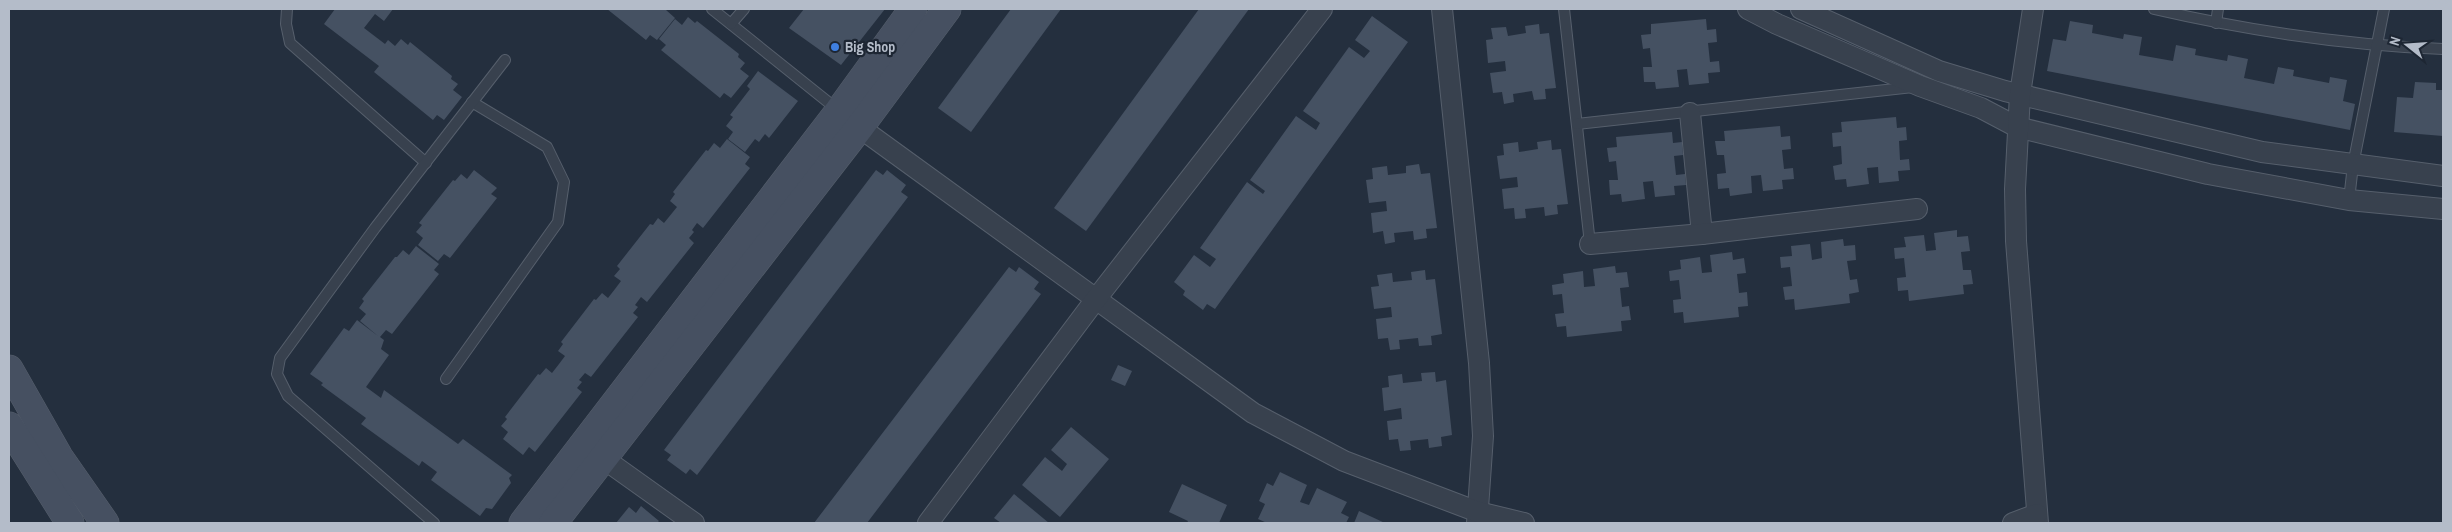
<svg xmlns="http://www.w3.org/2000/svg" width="2452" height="532" font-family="'Archivo Narrow',sans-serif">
<rect width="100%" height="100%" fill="#242f3e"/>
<!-- building -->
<g fill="#455162">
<polygon points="335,9 393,9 384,21 375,14 364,28 385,44 388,40 395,46 401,39 408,45 410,42 452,76 451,79 458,84 453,90 462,97 444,120 437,115 433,120 374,72 379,66 324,24"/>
<polygon points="607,9 667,9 666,10 675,18 657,40 650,35 646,40"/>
<polygon points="804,9 885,9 841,65 789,28"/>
<polygon points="1011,9 1061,9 971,132 938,108"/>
<polygon points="1199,9 1249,9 1086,231 1054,208"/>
<polygon points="1372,16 1408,42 1215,309 1207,304 1203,310 1183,295 1185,291 1174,282 1194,255 1210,267 1216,259 1200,248 1247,182 1263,194 1265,191 1250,180 1296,116 1316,130 1320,123 1303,111 1349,47 1364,58 1370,51 1355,40"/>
<polygon points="688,17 695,23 697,21 739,54 738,57 745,63 740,69 749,76 731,98 724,93 720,98 661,50 666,45 659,39 675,19 682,25"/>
<polygon points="1706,19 1707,30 1716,29 1717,42 1708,43 1710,62 1719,61 1720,72 1708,73 1709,83 1689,85 1687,69 1677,70 1679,87 1656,89 1655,82 1644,82 1643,67 1652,67 1650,48 1643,49 1641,35 1651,34 1651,24"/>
<polygon points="2070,21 2093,25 2092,33 2123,39 2124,34 2142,37 2139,55 2173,61 2176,45 2196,49 2195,55 2227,61 2228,55 2248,59 2244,78 2274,84 2278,67 2294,70 2293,76 2329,83 2330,77 2347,80 2343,101 2355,104 2350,130 2047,71 2053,39 2066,41"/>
<polygon points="1539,24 1540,34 1549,33 1556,88 1545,89 1546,99 1534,100 1532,91 1513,94 1514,102 1504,104 1502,92 1493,93 1490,73 1506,71 1505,61 1488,63 1486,40 1493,39 1491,28 1506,27 1508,36 1526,33 1525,26"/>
<polygon points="758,71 798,101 769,138 765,134 759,142 755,139 745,152 728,139 733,132 726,126 733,117 730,115 750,89 747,86"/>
<polygon points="2415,82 2436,83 2436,90 2443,90 2443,136 2394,132 2397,97 2413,98"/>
<polygon points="1896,117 1897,128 1906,127 1907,140 1899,141 1900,160 1909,159 1910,170 1898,171 1899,181 1879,183 1878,167 1867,168 1869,184 1847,187 1846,179 1835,180 1833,166 1842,164 1841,146 1833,147 1832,133 1842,132 1841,122"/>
<polygon points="1780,126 1781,137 1790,136 1791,149 1782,150 1784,169 1793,168 1794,179 1782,180 1783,189 1763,191 1761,175 1751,176 1752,193 1730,196 1729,188 1718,189 1717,174 1726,173 1724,155 1717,155 1715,141 1725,141 1724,131"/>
<polygon points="1672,132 1673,143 1682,142 1683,155 1674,156 1676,175 1685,174 1686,185 1674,186 1675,195 1655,197 1653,181 1643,182 1645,199 1622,202 1621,194 1610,195 1609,180 1618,180 1616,161 1609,162 1607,148 1617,147 1616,137"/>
<polygon points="727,139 750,157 745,164 750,168 703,228 697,223 692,230 694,232 689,238 694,243 647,302 641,297 635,305 638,307 633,313 638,317 591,377 585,373 579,380 582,382 577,388 582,392 535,452 529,447 523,455 503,439 508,432 501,426 507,419 505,417 538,374 540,375 546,368 552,373 559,364 565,356 558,351 563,344 561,342 594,299 596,300 602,293 608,298 615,289 621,281 614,276 620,269 617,266 650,224 653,225 658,218 664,223 677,207 670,201 675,194 673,192 706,150 708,151 714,143 720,148"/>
<polygon points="1551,140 1552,150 1561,149 1568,204 1557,205 1558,214 1545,216 1544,207 1525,209 1526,218 1515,219 1514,208 1504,209 1502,189 1518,187 1517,177 1500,179 1497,156 1504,155 1503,144 1518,142 1519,152 1538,149 1537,142"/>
<polygon points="1419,164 1421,174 1430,173 1437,228 1426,229 1427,238 1414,240 1413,231 1394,233 1395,242 1385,244 1383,231 1373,233 1371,213 1387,211 1386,201 1369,203 1366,180 1373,179 1372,168 1387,166 1388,175 1406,173 1406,166"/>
<polygon points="474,170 497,188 491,194 497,198 450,258 444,254 438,261 418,245 423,238 416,232 422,225 419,223 453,180 455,181 461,174 467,179"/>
<polygon points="876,170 883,175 887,170 906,185 901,192 908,197 697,475 690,469 686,474 667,460 671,455 664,450"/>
<polygon points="1957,230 1957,237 1968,236 1970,251 1961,252 1963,270 1971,270 1973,284 1963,285 1964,294 1909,301 1908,290 1898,291 1897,278 1906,277 1904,258 1895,259 1894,248 1906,247 1904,237 1924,235 1926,251 1936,250 1934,233"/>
<polygon points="1843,239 1844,246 1855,245 1856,260 1847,261 1850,280 1857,279 1859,292 1849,294 1850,303 1795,310 1794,299 1785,300 1783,287 1792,286 1790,267 1781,268 1780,257 1792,256 1791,246 1810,244 1812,260 1822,258 1821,242"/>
<polygon points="416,246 439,264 434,270 439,274 392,334 386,330 380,337 384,340 381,349 389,355 366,387 381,398 384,390 458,444 463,439 512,475 509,478 511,483 492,509 486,508 480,516 431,480 437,472 422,461 419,466 361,424 366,418 321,385 323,383 310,374 344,328 349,331 357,320 378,336 360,321 366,314 359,308 364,301 362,299 395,257 397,257 403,250 409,255"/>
<polygon points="1732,252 1733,260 1744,258 1746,273 1737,274 1739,293 1747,292 1748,306 1738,307 1739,317 1684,323 1683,312 1674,313 1673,300 1681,299 1679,280 1670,281 1669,271 1681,269 1680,260 1700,257 1702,273 1712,272 1710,255"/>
<polygon points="1615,266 1616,273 1627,272 1629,287 1620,288 1622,307 1629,306 1631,320 1621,321 1622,331 1567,337 1566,326 1557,327 1555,314 1564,313 1562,294 1553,295 1552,285 1564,283 1563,274 1583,271 1584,287 1595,286 1593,269"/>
<polygon points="1009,267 1016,272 1019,267 1039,282 1034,289 1041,294 867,523 814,523"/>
<polygon points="1425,270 1426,280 1435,279 1442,334 1431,336 1432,345 1419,346 1418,338 1399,340 1400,349 1390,350 1388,338 1378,339 1376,319 1392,317 1391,307 1374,309 1371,287 1379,286 1377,275 1392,273 1393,282 1412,280 1411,272"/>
<polygon points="1118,365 1132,371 1125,386 1111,380"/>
<polygon points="1435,372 1436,382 1446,380 1452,435 1441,437 1442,446 1429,448 1428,439 1410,441 1411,450 1400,451 1398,439 1389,440 1387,421 1402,419 1401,408 1384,411 1382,388 1389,387 1388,376 1402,374 1403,383 1422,381 1421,373"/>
<polygon points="1071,427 1109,459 1060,517 1022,485 1045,457 1062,471 1067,464 1051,450"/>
<polygon points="1280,472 1307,485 1300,502 1309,505 1317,488 1347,502 1341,513 1349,517 1346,523 1267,523 1258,519 1265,504 1259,501 1267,483 1273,486"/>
<polygon points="1182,484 1227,505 1219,523 1187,523 1188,521 1169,512"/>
<polygon points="1014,494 1049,523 1001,523 994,518"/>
<polygon points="641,506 659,521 657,523 616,523 629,507 636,513"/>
<polygon points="1359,511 1385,523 1354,523"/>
</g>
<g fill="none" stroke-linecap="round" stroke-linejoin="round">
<!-- lane casing -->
<g stroke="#565f6c" stroke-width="12">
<g id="lane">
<polyline points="287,9 286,24 290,43 426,163"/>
<polyline points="712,9 838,110"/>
<polyline points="1564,9 1590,244"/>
<path d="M2154,9C2249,31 2346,45 2443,49"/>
<polyline points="2216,23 2218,9"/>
<polyline points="731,24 744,9"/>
<polyline points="1577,124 1913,87"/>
<polyline points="2349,200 2353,165 2384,9"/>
<polyline points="446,379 558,222 564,182 547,147 472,102"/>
<polyline points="434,523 288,396 277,374 280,358 375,228 505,60"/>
</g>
</g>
<!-- street casing -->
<g stroke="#565f6c" stroke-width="22">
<g id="street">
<polyline points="1442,9 1479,363 1483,436 1477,523"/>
<polyline points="1748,9 1777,24 1920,86 1981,108 2017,127 2208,174 2349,200 2443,209"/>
<polyline points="1801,9 1939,71 2005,91 2262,152 2443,176"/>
<polyline points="2033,9 2020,94 2015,189 2016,241 2038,523"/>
<polyline points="1690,113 1702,234"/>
<polyline points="848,119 1253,413 1344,461 1478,512 1524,523"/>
<polyline points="1590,244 1702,234 1917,209"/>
<polyline points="593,451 694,523"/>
<polyline points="928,523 1096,299 1322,9"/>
<polyline points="2013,523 2037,514"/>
</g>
</g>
<!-- secondary casing -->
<g stroke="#565f6c" stroke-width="29">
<g id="secondary">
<polyline points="9,369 59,457 105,523"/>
<polyline points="9,426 70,523"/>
<polyline points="523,523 839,111 913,9"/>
<polyline points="553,523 859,128 947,9"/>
</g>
</g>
<!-- lane -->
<use href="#lane" stroke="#38414e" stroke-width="10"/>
<!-- street -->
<use href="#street" stroke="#38414e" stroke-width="20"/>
<!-- secondary -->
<use href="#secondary" stroke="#465061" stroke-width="28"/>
</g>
<!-- markers -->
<circle fill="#3f7fe0" stroke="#1d2633" stroke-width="2" cx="835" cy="47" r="5"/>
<g text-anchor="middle" stroke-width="4.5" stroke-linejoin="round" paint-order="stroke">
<!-- poi labels -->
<g font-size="14" font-weight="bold" fill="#b4bcc9" stroke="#1d2633" text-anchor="start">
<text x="845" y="52">Big Shop</text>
</g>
</g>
<!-- border -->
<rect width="2452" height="532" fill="none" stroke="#b4bcc9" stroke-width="20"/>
<!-- north arrow -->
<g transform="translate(2407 45) rotate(287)" stroke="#1d2633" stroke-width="4" paint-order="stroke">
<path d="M0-4L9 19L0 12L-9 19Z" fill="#b4bcc9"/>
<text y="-8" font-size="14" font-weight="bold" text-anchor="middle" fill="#b4bcc9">N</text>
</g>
</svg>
